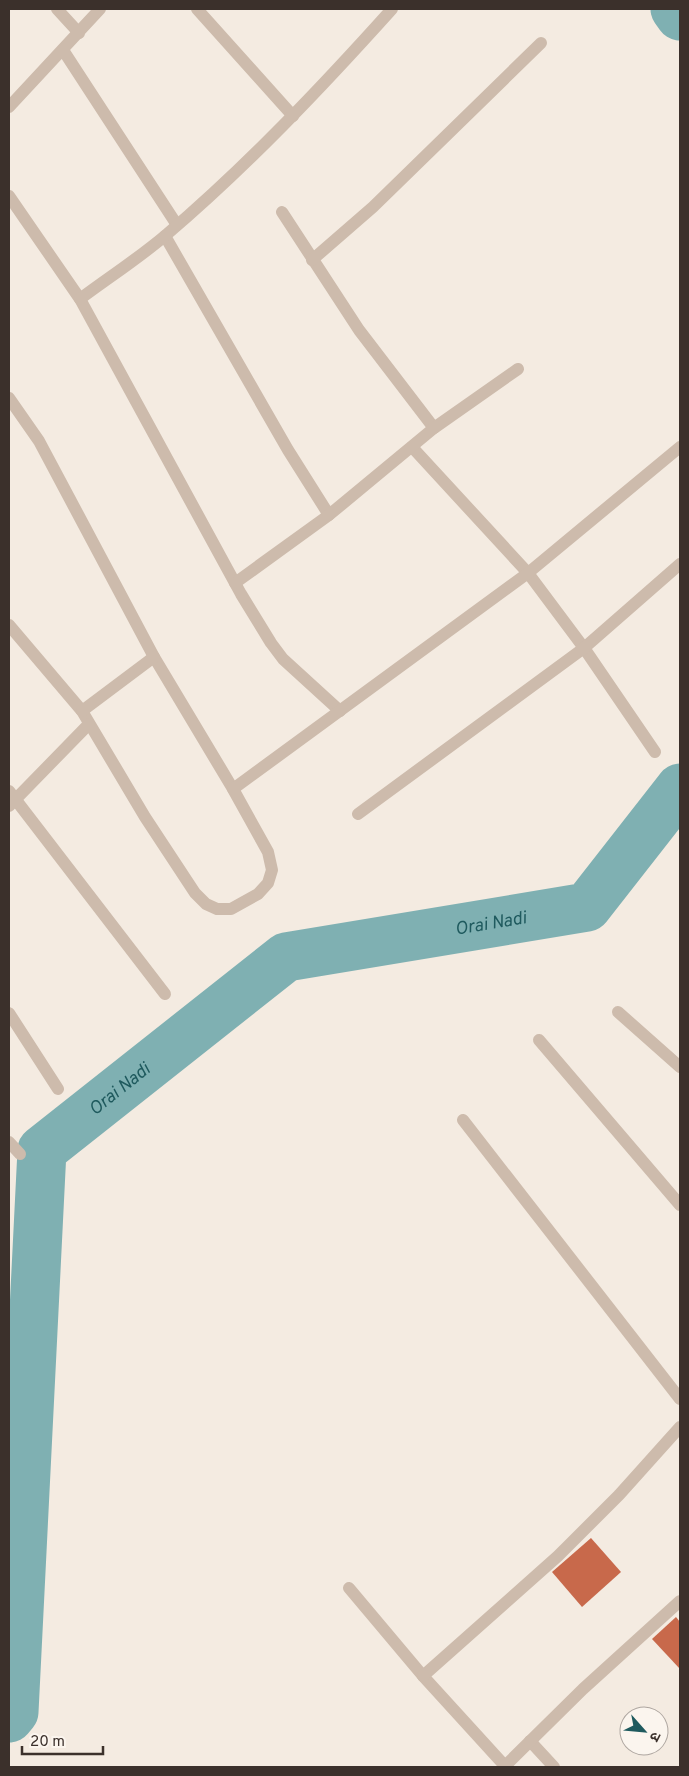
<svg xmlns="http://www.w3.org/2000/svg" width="689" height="1776" font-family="Overpass,'Noto Sans Devanagari',sans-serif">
<rect width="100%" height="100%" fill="#f4ebe1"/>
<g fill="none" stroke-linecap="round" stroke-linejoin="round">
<!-- river -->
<g stroke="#7fb0b2" stroke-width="49">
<polyline points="675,9 680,16"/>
<path id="s1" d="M9,1718L14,1712L42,1150L286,957L587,907L680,788"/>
</g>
</g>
<!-- building -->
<g fill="#c8694b">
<polygon points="591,1538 621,1572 582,1607 552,1572"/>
<polygon points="676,1617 680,1622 680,1669 652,1639"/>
</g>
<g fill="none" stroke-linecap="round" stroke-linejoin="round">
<!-- street -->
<g stroke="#cdbbac" stroke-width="12">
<polyline points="57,9 79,33"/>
<polyline points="197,9 293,116"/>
<polyline points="63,50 177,225"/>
<polyline points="9,107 100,9"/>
<polyline points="9,196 80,299 241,594 271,643 283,659 340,711"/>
<polyline points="282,212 359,330 434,428"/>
<polyline points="165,236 288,450 329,515"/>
<polyline points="312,260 373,207 541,43"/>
<path d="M80,299C108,278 139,258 166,235C247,166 321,88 392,9"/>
<polyline points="9,398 39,441 154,657 233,789 268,852 272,870 268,883 258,894 231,909 217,909 206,904 195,893 145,817 82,711 9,625"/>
<polyline points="412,447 528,573 584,648 655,752"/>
<polyline points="235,583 329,515 434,428 518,369"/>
<polyline points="82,711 154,657"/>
<polyline points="233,789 528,573 680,447"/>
<polyline points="9,791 165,994"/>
<polyline points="9,806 89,724"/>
<polyline points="358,814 584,648 680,564"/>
<polyline points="618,1012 680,1067"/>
<polyline points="9,1013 58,1089"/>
<polyline points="539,1040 680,1205"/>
<polyline points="463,1120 680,1399"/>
<polyline points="9,1142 20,1154"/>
<polyline points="349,1588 423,1676 505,1766"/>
<polyline points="423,1676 558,1556 619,1495 680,1427"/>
<polyline points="530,1741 554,1767"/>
<polyline points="504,1767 583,1689 680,1601"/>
</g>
</g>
<g text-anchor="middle" stroke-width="4" stroke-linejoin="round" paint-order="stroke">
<!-- water labels -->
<g font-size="18" font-style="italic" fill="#1f5a5e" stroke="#fbf5ee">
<text dy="6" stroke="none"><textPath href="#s1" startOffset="1089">Orai Nadi</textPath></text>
<text dy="6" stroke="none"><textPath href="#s1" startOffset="669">Orai Nadi</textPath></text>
</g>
</g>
<!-- border -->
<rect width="689" height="1776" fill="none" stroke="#3b302b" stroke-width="20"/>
<!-- north arrow -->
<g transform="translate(644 1731) rotate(117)"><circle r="24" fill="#fbf5ee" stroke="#aea6a0"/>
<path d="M0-4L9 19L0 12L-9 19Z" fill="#1f5a5e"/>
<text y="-8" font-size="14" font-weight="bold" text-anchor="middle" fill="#3b302b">उ</text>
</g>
<!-- scale -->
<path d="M22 1746v8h81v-8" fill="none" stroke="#3b302b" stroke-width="2.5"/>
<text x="30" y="1746" font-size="15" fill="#3b302b" stroke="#fbf5ee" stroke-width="4" paint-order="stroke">20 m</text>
</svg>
